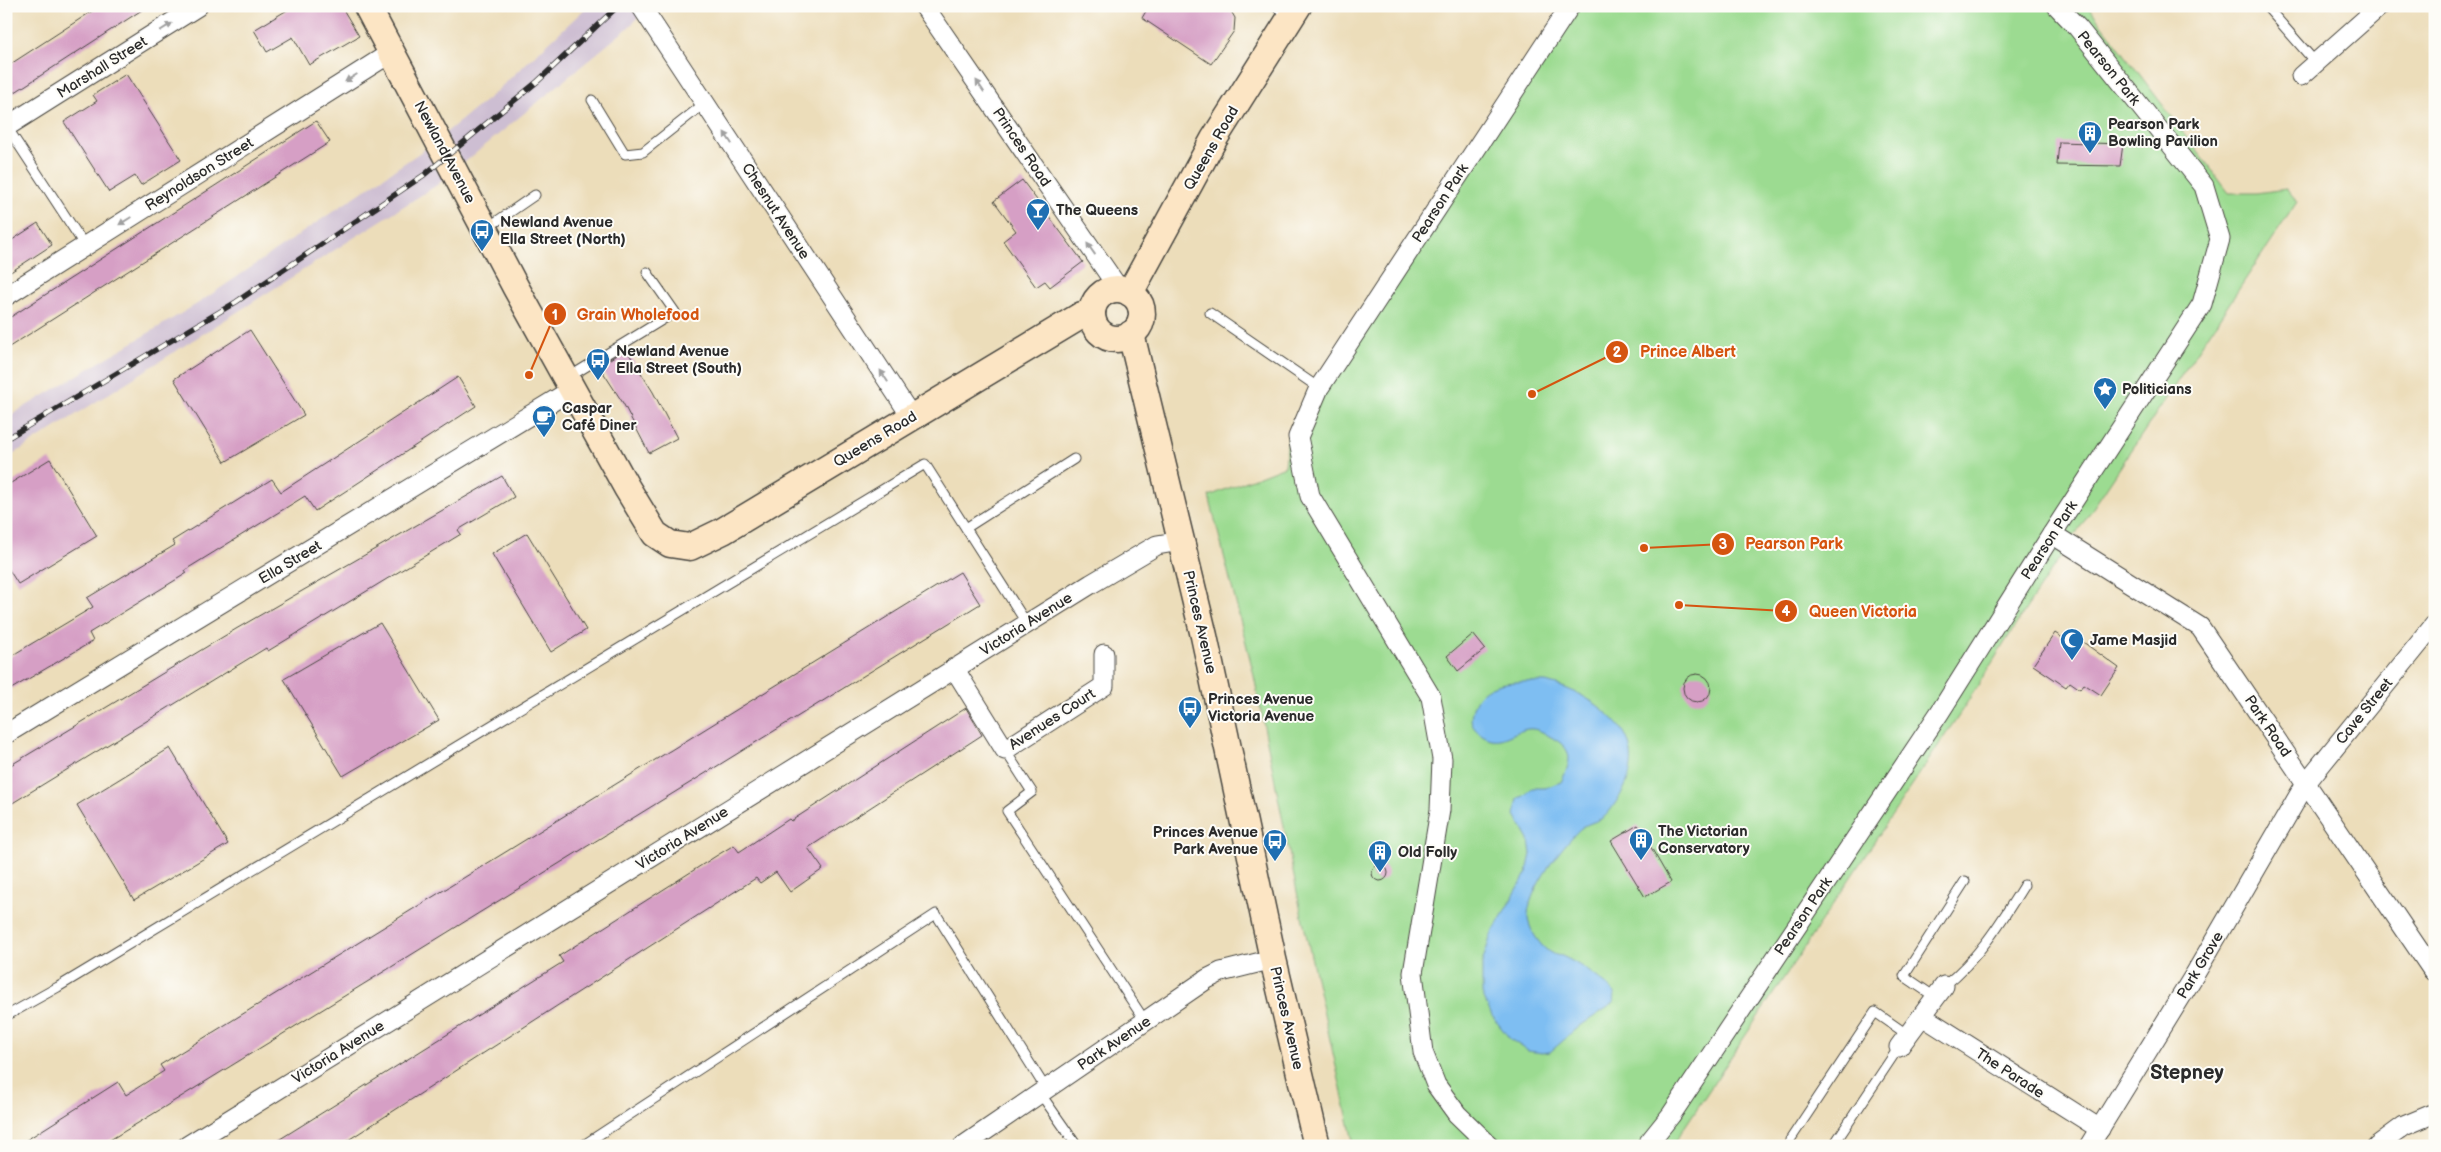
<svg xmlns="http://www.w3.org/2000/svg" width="2441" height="1152" font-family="'Balsamiq Sans',sans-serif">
<rect width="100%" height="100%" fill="#fdfcf7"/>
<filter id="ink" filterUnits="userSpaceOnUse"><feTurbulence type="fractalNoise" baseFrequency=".02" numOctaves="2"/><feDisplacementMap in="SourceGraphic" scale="10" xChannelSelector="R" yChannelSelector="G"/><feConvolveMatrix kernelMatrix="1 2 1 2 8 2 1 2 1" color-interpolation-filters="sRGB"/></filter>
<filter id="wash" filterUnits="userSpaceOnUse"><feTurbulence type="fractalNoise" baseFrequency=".0096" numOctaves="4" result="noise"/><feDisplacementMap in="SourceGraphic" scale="20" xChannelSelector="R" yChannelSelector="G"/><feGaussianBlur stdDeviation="1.12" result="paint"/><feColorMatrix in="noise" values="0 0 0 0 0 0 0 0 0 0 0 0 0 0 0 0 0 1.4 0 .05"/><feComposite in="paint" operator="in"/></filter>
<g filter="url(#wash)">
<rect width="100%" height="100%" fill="#ecddba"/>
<!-- industrial -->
<polygon fill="#cdbed2" points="588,6 649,6 629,27 437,185 6,459 6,418 197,304 428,147 491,96"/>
<!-- green -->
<polygon fill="#9cdb91" stroke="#64835e" points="1568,6 2088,6 2229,193 2256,193 2286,189 2297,202 2029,604 1968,701 1672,1146 1354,1146 1301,912 1253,671 1209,496 1285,466 1288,436"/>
<!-- water -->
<path fill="#7ebef2" stroke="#54748e" d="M1546,682C1574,689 1598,702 1617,723C1638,746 1634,775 1618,799C1614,805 1609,813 1604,817C1597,822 1587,823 1580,829C1562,846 1518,901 1530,926C1533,935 1543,949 1551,953C1554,955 1558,955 1562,956C1578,963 1603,980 1615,993L1614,1003L1580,1026L1550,1052L1542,1053L1528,1051L1510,1039L1492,1016L1482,994V963L1491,935L1527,872L1531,854L1529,840L1515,815L1518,798L1524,796L1532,788H1545L1561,782C1573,759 1573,748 1549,736C1543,732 1536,728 1528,729C1512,731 1501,746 1484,736C1474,730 1469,724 1472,712C1479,677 1518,682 1546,682Z"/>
<g id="blocks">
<!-- building -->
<g fill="#d69fc5">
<polygon points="100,6 148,6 6,98 6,67"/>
<polygon points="294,6 341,6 359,36 309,65 293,37 267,52 254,30"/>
<polygon points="1149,6 1228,6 1235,18 1234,31 1211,64 1142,18"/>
<polygon points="126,74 181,160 141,185 135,176 109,192 64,122 97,101 93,95"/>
<polygon points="316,121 330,142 6,349 6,320"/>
<polygon points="2059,142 2123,144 2120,166 2057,165"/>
<polygon points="1022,180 1083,262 1050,287 1045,281 1036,287 1003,241 1016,231 994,201"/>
<polygon points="38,223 52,245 6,275 6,244"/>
<polygon points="250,330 304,415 225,462 174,379"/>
<polygon points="626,349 653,392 677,438 649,453 623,403 599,366"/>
<polygon points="458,377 476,406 315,511 305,496 185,570 187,573 89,633 93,641 6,692 6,659 93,607 87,598 175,545 172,541 272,479 281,492"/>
<polygon points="50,459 97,536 18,584 6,565 6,486"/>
<polygon points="502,476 514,497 458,530 461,534 268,651 266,648 6,807 6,768 236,629"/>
<polygon points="527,533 586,630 551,652 492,554"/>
<polygon points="960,572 980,604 153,1114 100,1146 17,1146 118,1082 126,1095 164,1071 160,1065"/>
<polygon points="380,623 439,720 343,776 284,679"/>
<polygon points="2055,633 2067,641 2072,634 2119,668 2101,695 2084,684 2080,689 2070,682 2066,687 2033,665"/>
<polygon points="1473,634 1485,649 1458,671 1447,656"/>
<circle cx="1697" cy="688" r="14"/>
<polygon points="966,708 982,735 808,848 823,869 790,892 776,872 760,883 756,878 339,1146 269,1146 563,962 559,956 716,856 734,845 739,852 789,819 791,821"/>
<polygon points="170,748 228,844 134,900 77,805"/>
<polygon points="1638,825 1671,882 1645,897 1611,841"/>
<circle cx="1380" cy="873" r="8"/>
</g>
</g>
</g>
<g filter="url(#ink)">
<use href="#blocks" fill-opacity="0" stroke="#484640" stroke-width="1"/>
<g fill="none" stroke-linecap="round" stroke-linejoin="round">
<!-- lane casing -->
<g stroke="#484640" stroke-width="11">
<g id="lane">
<polyline points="1275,6 1289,15"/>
<polyline points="2266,6 2316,63"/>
<polyline points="592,100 625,154 643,152 705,103"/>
<polyline points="7,127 85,246"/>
<polyline points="487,228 535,195"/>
<polyline points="1210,313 1319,388"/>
<polyline points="569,377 675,312 647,272"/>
<polyline points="966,528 1074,459"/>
<polyline points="1005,750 1032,792 1007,811 1145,1021"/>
<path d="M1944,986C1979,958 2001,922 2024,885"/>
<polyline points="1935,997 1904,976 1965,881"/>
<polyline points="6,1016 58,987 925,464 1027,624"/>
<polyline points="1040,1093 1077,1146"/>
<polyline points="1790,1140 1875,1012 1908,1035"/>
<polyline points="582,1146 936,914 1046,1089"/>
<polyline points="1833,1146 1899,1047"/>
</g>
</g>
<!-- street casing -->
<g stroke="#484640" stroke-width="21">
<g id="street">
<polyline points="641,6 911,416"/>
<polyline points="924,6 1119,289"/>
<polyline points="2301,76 2380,6"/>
<polyline points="6,127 198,6"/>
<polyline points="6,296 392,52"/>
<polyline points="2052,534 2200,627 2433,971"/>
<polyline points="954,668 1005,750 1104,686 1104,654"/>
<polyline points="6,734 573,389"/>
<polyline points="1922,1016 2100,1129"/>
<polyline points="1899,1047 1944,986"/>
<polyline points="187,1146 1091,584 1157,545 1181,541"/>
<polyline points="963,1146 1207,979 1221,972 1273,959"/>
<polyline points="1490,1146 1457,1114 1436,1085 1423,1052 1413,973 1440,810 1442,759 1431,697 1310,496 1298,437 1319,388 1570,6"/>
<polyline points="1646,1146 1671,1115 1940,712 2052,534 2202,304 2220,239 2204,186 2078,28 2057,6"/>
<polyline points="2089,1146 2195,974 2306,783 2435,624"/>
<polyline points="2377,1146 2404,1126 2435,1113"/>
</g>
</g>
<!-- secondary casing -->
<g stroke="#484640" stroke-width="29">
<g id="secondary">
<polyline points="367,6 516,288 627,488 655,534 670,544 690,547 723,531 1082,315 1092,313"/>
<circle cx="1117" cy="314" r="25"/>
<polyline points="1130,293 1214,139 1298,6"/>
<polyline points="1131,334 1204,636 1273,959 1317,1146"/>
</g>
</g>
<!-- lane -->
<use href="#lane" stroke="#fff" stroke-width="9"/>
<!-- street -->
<use href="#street" stroke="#fff" stroke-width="19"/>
<!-- secondary -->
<use href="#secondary" stroke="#fce5c4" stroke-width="26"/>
<!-- rail casing -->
<g stroke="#2b2b2b" stroke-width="5.5">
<polyline id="rail" points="6,439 236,302 424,175 538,81 618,6"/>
</g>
<!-- rail -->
<use href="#rail" stroke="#fdfcf7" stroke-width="4" stroke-dasharray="11" stroke-linecap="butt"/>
</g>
<!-- one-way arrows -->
<defs><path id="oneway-solid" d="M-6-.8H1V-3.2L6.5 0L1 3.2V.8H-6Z" transform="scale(1.25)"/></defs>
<g fill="#a0a0a0">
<use href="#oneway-solid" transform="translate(166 27) rotate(-32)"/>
<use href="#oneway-solid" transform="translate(351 78) rotate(148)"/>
<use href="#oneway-solid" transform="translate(980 86) rotate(-124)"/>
<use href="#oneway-solid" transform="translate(728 138) rotate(-123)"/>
<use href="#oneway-solid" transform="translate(125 221) rotate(148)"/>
<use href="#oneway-solid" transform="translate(1091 249) rotate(-125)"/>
<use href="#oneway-solid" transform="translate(884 376) rotate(-123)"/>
</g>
</g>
<!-- icons -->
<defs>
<g id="building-pin" transform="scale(1.25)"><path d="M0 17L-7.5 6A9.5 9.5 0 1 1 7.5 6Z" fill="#1f6fb2" stroke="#fdfcf7"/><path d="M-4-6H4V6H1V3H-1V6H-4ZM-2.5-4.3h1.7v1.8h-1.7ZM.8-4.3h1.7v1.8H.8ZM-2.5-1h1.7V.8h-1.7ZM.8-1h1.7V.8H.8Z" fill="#fff"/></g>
<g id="bar-pin" transform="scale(1.25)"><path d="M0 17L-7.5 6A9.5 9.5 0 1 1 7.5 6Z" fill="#1f6fb2" stroke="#fdfcf7"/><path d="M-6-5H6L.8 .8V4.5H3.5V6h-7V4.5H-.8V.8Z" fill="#fff"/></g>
<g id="bus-pin" transform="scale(1.25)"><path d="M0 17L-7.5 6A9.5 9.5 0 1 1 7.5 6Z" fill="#1f6fb2" stroke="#fdfcf7"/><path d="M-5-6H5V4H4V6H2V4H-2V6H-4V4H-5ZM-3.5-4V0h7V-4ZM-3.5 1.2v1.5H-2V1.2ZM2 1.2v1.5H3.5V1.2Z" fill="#fff"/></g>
<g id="sight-pin" transform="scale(1.25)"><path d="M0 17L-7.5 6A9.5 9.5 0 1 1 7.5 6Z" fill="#1f6fb2" stroke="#fdfcf7"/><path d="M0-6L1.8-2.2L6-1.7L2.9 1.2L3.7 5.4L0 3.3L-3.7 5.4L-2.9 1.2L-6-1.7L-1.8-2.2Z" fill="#fff"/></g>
<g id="cafe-pin" transform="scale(1.25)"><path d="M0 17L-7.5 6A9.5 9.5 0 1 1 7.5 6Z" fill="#1f6fb2" stroke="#fdfcf7"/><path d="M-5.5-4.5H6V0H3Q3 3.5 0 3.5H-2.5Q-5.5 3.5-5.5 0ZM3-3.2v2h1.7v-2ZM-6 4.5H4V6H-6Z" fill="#fff"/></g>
<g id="mosque-pin" transform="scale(1.25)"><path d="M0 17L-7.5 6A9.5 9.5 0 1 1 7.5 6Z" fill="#1f6fb2" stroke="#fdfcf7"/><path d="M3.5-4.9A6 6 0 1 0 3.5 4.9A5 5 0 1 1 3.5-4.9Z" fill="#fff"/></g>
</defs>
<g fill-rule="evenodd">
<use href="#building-pin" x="2090" y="133"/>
<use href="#bar-pin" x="1038" y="210"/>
<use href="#bus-pin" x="482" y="231"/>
<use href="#bus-pin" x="598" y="360"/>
<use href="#sight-pin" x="2105" y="389"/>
<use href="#cafe-pin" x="544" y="417"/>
<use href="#mosque-pin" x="2072" y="640"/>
<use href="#bus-pin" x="1190" y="708"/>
<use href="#building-pin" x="1641" y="840"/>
<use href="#bus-pin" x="1275" y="841"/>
<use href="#building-pin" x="1380" y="852"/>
</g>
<g text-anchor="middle" stroke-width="4" stroke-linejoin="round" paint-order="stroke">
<!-- street labels -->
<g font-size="15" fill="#2b2b2b" stroke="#fdfcf7">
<text transform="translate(102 67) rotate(-32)" y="5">Marshall Street</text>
<text transform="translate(2109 68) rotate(51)" y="5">Pearson Park</text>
<text transform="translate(1022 147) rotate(56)" y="5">Princes Road</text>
<text transform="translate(1211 148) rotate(-60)" y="5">Queens Road</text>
<text transform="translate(445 152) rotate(62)" y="5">Newland Avenue</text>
<text transform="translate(199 174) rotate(-32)" y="5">Reynoldson Street</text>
<text transform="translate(1440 203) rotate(-57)" y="5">Pearson Park</text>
<text transform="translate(776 211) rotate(57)" y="5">Chesnut Avenue</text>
<text transform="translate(875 439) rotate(-31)" y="5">Queens Road</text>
<text transform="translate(2049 540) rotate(-57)" y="5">Pearson Park</text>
<text transform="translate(290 562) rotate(-31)" y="5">Ella Street</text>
<text transform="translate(1200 622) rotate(77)" y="5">Princes Avenue</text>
<text transform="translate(1026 624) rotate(-32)" y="5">Victoria Avenue</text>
<text transform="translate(2364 711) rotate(-51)" y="5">Cave Street</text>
<text transform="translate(1052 719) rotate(-33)" y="5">Avenues Court</text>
<text transform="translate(2268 726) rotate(56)" y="5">Park Road</text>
<text transform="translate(682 838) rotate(-32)" y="5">Victoria Avenue</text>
<text transform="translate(1803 916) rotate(-56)" y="5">Pearson Park</text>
<text transform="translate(2200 965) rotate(-59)" y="5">Park Grove</text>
<text transform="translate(1287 1018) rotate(77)" y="5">Princes Avenue</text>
<text transform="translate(1114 1043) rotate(-34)" y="5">Park Avenue</text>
<text transform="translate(338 1052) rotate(-32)" y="5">Victoria Avenue</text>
<text transform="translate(2010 1073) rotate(33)" y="5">The Parade</text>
</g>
<!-- poi labels -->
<g font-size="15" font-weight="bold" fill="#2b2b2b" stroke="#fdfcf7" text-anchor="start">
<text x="2108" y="129">Pearson Park<tspan x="2108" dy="17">Bowling Pavilion</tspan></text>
<text x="1056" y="215">The Queens</text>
<text x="500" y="227">Newland Avenue<tspan x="500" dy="17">Ella Street (North)</tspan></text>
<text x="616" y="356">Newland Avenue<tspan x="616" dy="17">Ella Street (South)</tspan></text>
<text x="2122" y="394">Politicians</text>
<text x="562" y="413">Caspar<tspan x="562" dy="17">Café Diner</tspan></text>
<text x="2090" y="645">Jame Masjid</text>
<text x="1208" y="704">Princes Avenue<tspan x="1208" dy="17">Victoria Avenue</tspan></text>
<text x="1658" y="836">The Victorian<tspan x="1658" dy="17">Conservatory</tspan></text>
<text x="1258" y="837" text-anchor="end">Princes Avenue<tspan x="1258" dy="17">Park Avenue</tspan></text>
<text x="1398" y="857">Old Folly</text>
</g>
<!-- district labels -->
<g font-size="20" font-weight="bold" fill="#2b2b2b" stroke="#fdfcf7">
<text x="2187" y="1079">Stepney</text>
</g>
</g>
<!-- callouts -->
<path fill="none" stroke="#d5540f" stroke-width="2" d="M529 375L555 314M1532 394L1617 352M1644 548L1723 544M1679 605L1786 611"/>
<g fill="#d5540f" stroke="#fdfcf7" stroke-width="2">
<circle cx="529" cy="375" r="5"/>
<circle cx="1532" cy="394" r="5"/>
<circle cx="1644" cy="548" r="5"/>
<circle cx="1679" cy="605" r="5"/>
<circle cx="555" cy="314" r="12"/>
<circle cx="1617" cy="352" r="12"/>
<circle cx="1723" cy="544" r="12"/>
<circle cx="1786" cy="611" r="12"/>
</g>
<g font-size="15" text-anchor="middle" font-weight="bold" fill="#fff">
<text x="555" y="320">1</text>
<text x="1617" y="357">2</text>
<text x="1723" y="549">3</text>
<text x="1786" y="616">4</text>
</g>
<g font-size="16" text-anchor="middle" font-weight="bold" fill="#d5540f" stroke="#fdfcf7" stroke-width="4" stroke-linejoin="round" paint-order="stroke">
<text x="638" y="320">Grain Wholefood</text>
<text x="1688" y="357">Prince Albert</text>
<text x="1794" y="549">Pearson Park</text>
<text x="1863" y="617">Queen Victoria</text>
</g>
<!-- margin -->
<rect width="2441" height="1152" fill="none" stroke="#fdfcf7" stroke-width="25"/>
</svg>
